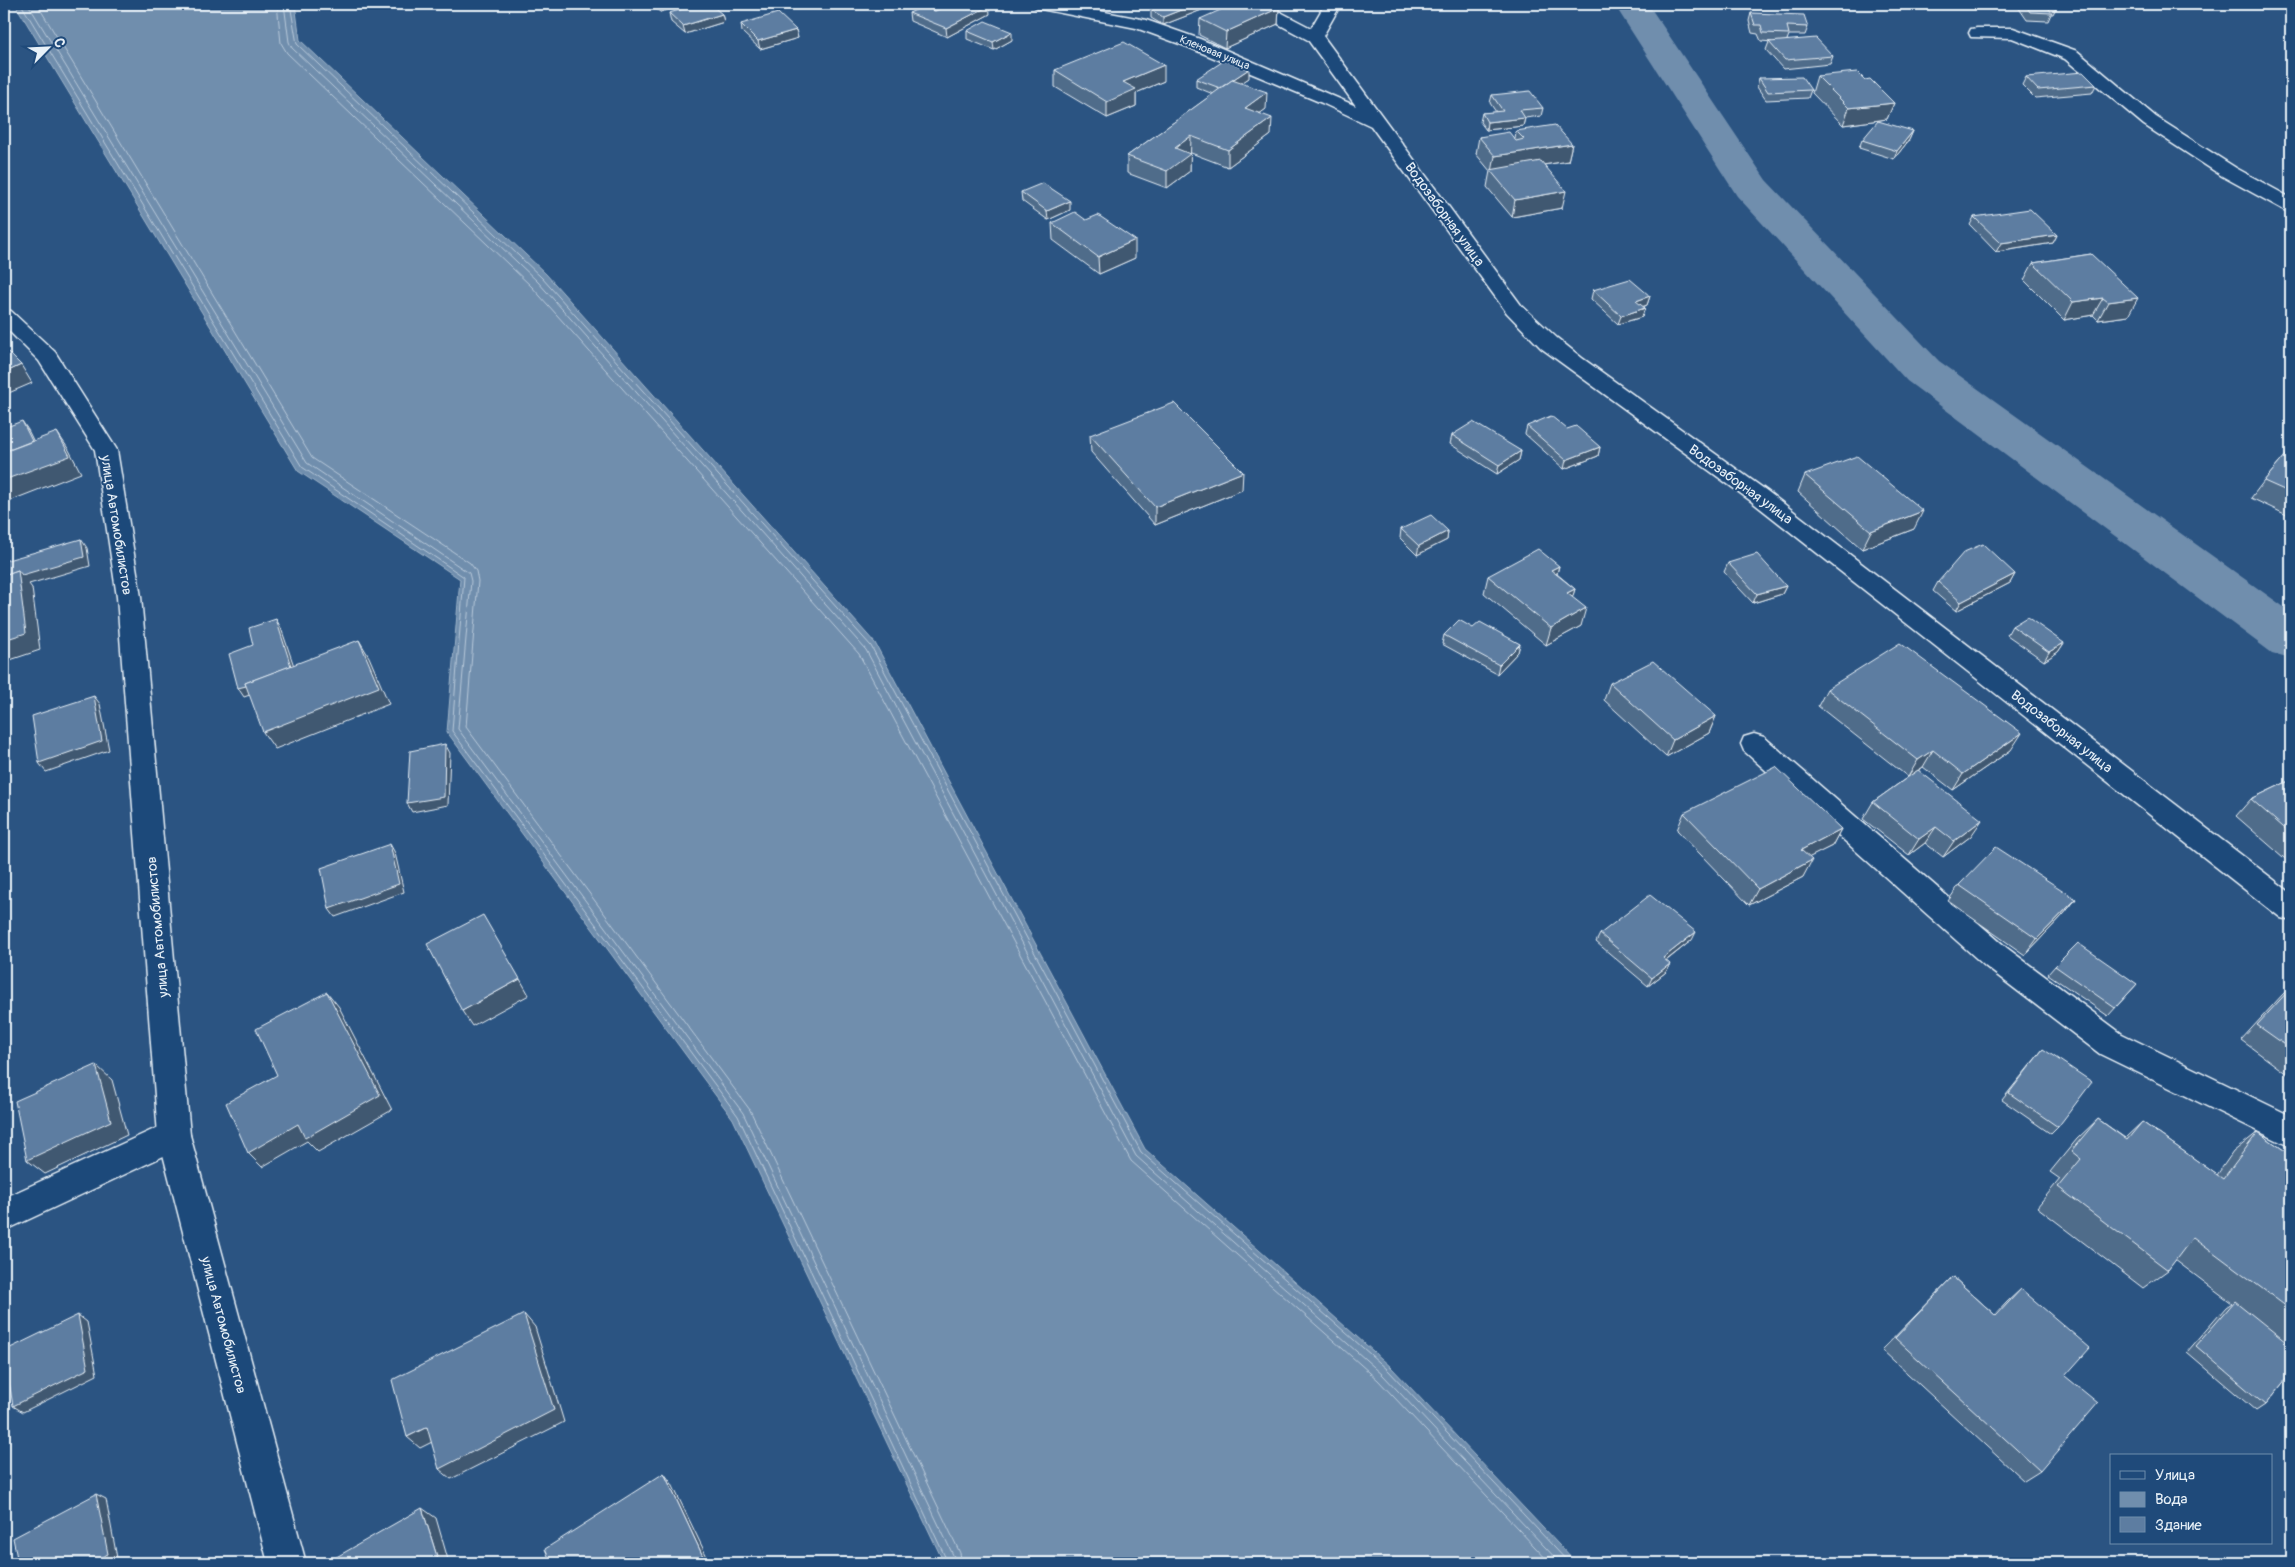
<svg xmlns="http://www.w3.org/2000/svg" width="2295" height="1567" font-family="Pangolin,sans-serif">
<rect width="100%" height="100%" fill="#2b5482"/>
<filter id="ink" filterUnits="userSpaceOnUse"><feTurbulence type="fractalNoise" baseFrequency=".02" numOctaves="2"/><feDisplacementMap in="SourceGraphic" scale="10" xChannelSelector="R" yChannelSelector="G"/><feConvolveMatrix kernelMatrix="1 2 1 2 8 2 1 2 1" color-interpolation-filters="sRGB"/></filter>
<g filter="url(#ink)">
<!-- water -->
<polygon fill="#708ead" stroke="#a0b6cb" points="15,4 295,4 300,40 546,274 875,643 1145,1149 1391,1367 1576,1563 944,1563 733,1119 447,732 460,579 298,471"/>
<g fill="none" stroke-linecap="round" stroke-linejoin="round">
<!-- shore -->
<g stroke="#b8c9da" stroke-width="1">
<polyline points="21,4 302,467 464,577 452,731 738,1116 948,1563"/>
<polyline points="28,4 307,463 469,573 471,581 458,729 743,1113 954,1557 955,1563"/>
<polyline points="37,4 312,458 470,563 476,571 478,581 466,727 750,1110 960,1553 962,1563"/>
<polyline points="277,4 281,43 287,53 532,287 859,654 1131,1161 1378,1380 1550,1563"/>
<polyline points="284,4 289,42 292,48 538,282 866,650 1136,1156 1383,1375 1560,1563"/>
<polyline points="290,4 297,44 542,278 871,646 1141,1152 1388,1370 1569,1563"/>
</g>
<!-- canal -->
<polygon fill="#708ead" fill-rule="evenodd" points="1614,4 1648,4 1766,180 1939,361 2291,612 2291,658 2272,653 1907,381 1737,196"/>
<!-- service casing -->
<g stroke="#e8f1f8" stroke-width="3">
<g id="service">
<polygon points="1977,28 2013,28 2077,51 2156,117 2236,168 2291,198 2291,212 2284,210 2222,176 2144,125 2065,59 2012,38 1971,37 1969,33 1971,29"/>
<polygon points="1754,734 1764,737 2007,948 2122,1034 2291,1116 2291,1147 2100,1054 1985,966 1744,751 1741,744 1744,737"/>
<polygon points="174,1120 185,1124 190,1135 185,1146 4,1231 4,1198"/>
</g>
</g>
<!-- minor casing -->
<g stroke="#e8f1f8" stroke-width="3">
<g id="minor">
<polygon points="1033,4 1064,4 1146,20 1200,39 1356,106 1308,40 1247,7 1245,4 1265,4 1311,28 1325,4 1341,4 1323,36 1521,305 1557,338 1582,358 1767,491 2291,893 2291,921 2281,918 1751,501 1541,348 1507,313 1371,126 1322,103 1188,47 1136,28 1041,9 1035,7"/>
<polygon points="4,309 11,311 55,352 117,450 141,597 190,1135 306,1563 268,1563 158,1135 117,597 95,450 39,361 4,326"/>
</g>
</g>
<!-- service -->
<use href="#service" fill="#1f4a7a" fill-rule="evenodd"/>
<!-- minor -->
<use href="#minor" fill="#1f4a7a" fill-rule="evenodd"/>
</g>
<!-- wall -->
<g fill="#506c8a" stroke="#e8f1f8">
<polygon points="650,4 686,4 660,12"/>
<polygon points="897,4 918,4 909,8"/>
<polygon points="1096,4 1110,4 1101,7"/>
<polygon points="1145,4 1217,4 1163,25 1151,18 1151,10 1154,9"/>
<polygon points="2016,4 2055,4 2057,6 2053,14 2051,14 2048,21 2027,20"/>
<polygon points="1279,8 1278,24 1225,48 1199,35 1200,19"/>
<polygon points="935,11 990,14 947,37 910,21 909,13"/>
<polygon points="669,13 722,14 724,22 685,34 671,22"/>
<polygon points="1751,13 1808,27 1805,35 1789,35 1787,40 1833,56 1830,64 1783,69 1766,50 1769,42 1772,42 1761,41 1758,34 1752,33 1749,21"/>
<polygon points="741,24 796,30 798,38 760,49 742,32"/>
<polygon points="967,31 1012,40 994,50 967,39"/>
<polygon points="1055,70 1164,81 1136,93 1136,106 1107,118 1055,87"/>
<polygon points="1817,76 1865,80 1894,103 1887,119 1843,125 1812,93"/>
<polygon points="2026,77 2096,85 2092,93 2035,98 2022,85"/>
<polygon points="1249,78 1241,83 1266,109 1260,113 1271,135 1228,167 1191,153 1190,154 1190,171 1167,188 1127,173 1127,156 1213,94 1196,87 1196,79"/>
<polygon points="1759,78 1811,90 1808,98 1766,100 1757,87"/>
<polygon points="1492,95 1543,108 1541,116 1525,118 1523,126 1486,130 1480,122 1482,113 1496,112 1490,103"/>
<polygon points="1516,131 1572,144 1568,161 1544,165 1562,208 1512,217 1487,187 1490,171 1476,154 1479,137 1515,139"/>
<polygon points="1913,131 1909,140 1894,159 1859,148 1862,140"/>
<polygon points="1021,192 1070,210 1048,220 1022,201"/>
<polygon points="1974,217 2057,235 2053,243 1996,252 1970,225"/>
<polygon points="1086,220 1135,258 1099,274 1053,240 1052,223"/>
<polygon points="2091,254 2128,316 2098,320 2093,315 2064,320 2024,280 2033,263"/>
<polygon points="1593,290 1650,296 1647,305 1643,307 1642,317 1618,324 1591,299"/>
<polygon points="1527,426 1567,429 1600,447 1598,456 1564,469 1525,434"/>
<polygon points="1090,435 1242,490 1155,525 1091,452"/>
<polygon points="1452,435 1521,451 1519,460 1497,474 1450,444"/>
<polygon points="2291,449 2291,517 2251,498 2264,481"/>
<polygon points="1805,475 1914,529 1862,549 1798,492"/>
<polygon points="1401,529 1448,531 1447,540 1417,555 1400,538"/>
<polygon points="1728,563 1786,586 1782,594 1753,603 1724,572"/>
<polygon points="1559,566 1557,574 1575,589 1572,598 1581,626 1546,645 1484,593 1488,576"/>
<polygon points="2015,574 2010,583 1956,611 1933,591 1938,582"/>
<polygon points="2012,626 2064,643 2058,652 2044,661 2007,635"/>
<polygon points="1473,628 1520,644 1518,652 1497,674 1442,644 1444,635"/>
<polygon points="1610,683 1716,716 1709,733 1666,757 1604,700"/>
<polygon points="1827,689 2011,750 1953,790 1923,767 1918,771 1971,836 1943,857 1925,843 1909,855 1863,819 1873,802 1908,777 1818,706"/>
<polygon points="2291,780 2291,864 2236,816 2251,799"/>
<polygon points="1684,813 1841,829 1832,846 1809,857 1803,877 1749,905 1677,830"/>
<polygon points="1959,885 2076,899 2063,915 2025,955 1948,901"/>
<polygon points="1600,934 1692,940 1666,961 1666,972 1648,986 1596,942"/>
<polygon points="2055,966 2137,984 2108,1016 2048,974"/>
<polygon points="2291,986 2291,1077 2241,1040 2283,994"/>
<polygon points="2043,1049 2058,1127 2051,1134 2002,1100"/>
<polygon points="2098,1119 2125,1138 2142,1122 2217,1175 2233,1152 2258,1132 2291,1155 2291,1373 2265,1405 2256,1411 2187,1352 2226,1307 2232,1303 2175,1260 2168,1270 2143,1288 2037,1207 2060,1179 2050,1172 2077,1139"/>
<polygon points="1953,1277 1995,1315 2007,1302 2021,1289 2065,1376 2040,1471 2024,1481 1882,1350"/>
</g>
<!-- shaded-wall -->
<g fill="#415871" stroke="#e8f1f8">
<polygon points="658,4 686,4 660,12"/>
<polygon points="908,4 918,4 909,8"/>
<polygon points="1101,4 1110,4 1101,7"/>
<polygon points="1158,4 1177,4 1158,11"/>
<polygon points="1196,4 1217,4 1163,25 1163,17"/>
<polygon points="989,6 990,14 947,37 946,28"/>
<polygon points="1279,8 1278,24 1225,48 1226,32"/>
<polygon points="722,14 724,22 685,34 683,26"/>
<polygon points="796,30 798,38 760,49 758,41"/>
<polygon points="1012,32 1012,40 994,50 993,42"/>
<polygon points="1164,65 1164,81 1136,93 1136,106 1107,118 1107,102 1123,82"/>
<polygon points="1249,69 1249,78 1220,97 1220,88"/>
<polygon points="1267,92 1266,109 1244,125 1245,108"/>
<polygon points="1894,103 1887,119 1843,125 1849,108"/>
<polygon points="1272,118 1271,135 1228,167 1228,150"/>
<polygon points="1525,118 1523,126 1486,130 1487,122"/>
<polygon points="1913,131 1909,140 1894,159 1897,151"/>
<polygon points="1191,136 1190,171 1167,188 1167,171 1175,148"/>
<polygon points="1572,144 1568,161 1493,173 1492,172 1495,156"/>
<polygon points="1566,191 1562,208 1512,217 1515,200"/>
<polygon points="1070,201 1070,210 1048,220 1047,211"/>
<polygon points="2057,235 2053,243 1996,252 2001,243"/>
<polygon points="1135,240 1135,258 1099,274 1098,257"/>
<polygon points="1650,296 1647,305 1633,310 1636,301"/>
<polygon points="2103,298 2093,315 2064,320 2073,302"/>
<polygon points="2138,298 2128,316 2098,320 2108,302"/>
<polygon points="1645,308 1642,317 1618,324 1621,316"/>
<polygon points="21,365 32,383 4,395 4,373"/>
<polygon points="22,421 28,430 40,454 4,468"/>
<polygon points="57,432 69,450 81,473 4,503 4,480"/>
<polygon points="1600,447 1598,456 1564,469 1566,460"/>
<polygon points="1521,451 1519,460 1497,474 1499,465"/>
<polygon points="1243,472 1242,490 1155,525 1155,507"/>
<polygon points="1923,511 1914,529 1862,549 1871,531"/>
<polygon points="1448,531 1447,540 1417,555 1419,546"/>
<polygon points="81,539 87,548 90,566 29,584 32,588 40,650 4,662 4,640 18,570"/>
<polygon points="1559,566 1554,583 1551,570"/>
<polygon points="2015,574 2010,583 1956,611 1961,602"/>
<polygon points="1786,586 1782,594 1753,603 1757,594"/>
<polygon points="1575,589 1570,606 1567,593"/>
<polygon points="1586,608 1581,626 1546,645 1551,628"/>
<polygon points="276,619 281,628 298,678 244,697 238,688"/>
<polygon points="359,640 369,657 389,704 275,749 263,732"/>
<polygon points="2064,643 2058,652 2044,661 2049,652"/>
<polygon points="1520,644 1518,652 1497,674 1499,665"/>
<polygon points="94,696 100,704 109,750 46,772 39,763"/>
<polygon points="1716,716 1709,733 1666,757 1673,740"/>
<polygon points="2022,733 2011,750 1953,790 1963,774"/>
<polygon points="445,744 450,753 448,805 412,812 407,803"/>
<polygon points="1933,750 1923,767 1908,777 1918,760"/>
<polygon points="1982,820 1971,836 1943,857 1954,841"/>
<polygon points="1936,827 1925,843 1909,855 1919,839"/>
<polygon points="1841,829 1832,846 1792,866 1801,850"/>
<polygon points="390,844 395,853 404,892 335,917 329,909"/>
<polygon points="1812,860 1803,877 1749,905 1758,889"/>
<polygon points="2076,899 2063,915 2025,955 2037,939"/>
<polygon points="1696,932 1692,940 1659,966 1663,958"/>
<polygon points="1670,964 1666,972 1648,986 1652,978"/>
<polygon points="520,979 529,995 472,1026 462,1011"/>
<polygon points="327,992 339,1007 392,1110 318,1152 307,1141 262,1167 248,1153"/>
<polygon points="96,1065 112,1080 127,1135 45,1174 27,1160"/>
<polygon points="524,1314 535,1327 564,1422 451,1479 439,1469"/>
<polygon points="78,1315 87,1322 97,1375 23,1412 13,1406"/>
<polygon points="427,1427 440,1438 420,1448 407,1437"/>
<polygon points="664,1473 672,1484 710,1563 706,1563"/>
<polygon points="96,1494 106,1499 117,1558 108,1563 90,1563"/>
<polygon points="422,1508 436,1518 449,1563 439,1563"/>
</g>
<!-- building -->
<g fill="#5d7da1" stroke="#e8f1f8">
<polygon points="701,4 710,4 722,14 683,26 669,13"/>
<polygon points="950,4 984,4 989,6 946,28 909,13 924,6 935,11"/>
<polygon points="1166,4 1196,4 1163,17 1151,10"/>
<polygon points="1234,4 1271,4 1279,8 1226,32 1200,19"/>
<polygon points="2025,4 2055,4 2057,6 2047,6 2052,13 2030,12"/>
<polygon points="778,13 796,30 758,41 741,24"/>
<polygon points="1751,13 1804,15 1808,27 1787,26 1789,34 1763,33 1761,25 1755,25"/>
<polygon points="985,21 1012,32 993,42 967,31"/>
<polygon points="1816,38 1833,56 1785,60 1769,42"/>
<polygon points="1124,42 1164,65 1123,82 1136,89 1107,102 1055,70"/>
<polygon points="1225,60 1249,69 1220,88 1196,79"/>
<polygon points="1857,72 1865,80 1870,79 1894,103 1849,108 1817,76"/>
<polygon points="2083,72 2096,85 2038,90 2026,77"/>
<polygon points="1802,77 1811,90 1768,92 1759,78"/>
<polygon points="1232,80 1267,92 1245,108 1272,118 1228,150 1191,136 1175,148 1190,154 1167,171 1127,156"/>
<polygon points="1530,91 1543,108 1520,110 1525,118 1487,122 1482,113 1503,111 1492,95"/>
<polygon points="1878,121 1913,131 1897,151 1862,140"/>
<polygon points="1555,125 1572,144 1495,156 1479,137 1509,132 1516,141 1524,139 1516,131"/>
<polygon points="1541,161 1566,191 1515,200 1490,170"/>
<polygon points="1043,183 1070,201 1047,211 1021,192"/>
<polygon points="2030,209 2057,235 2001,243 1974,217"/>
<polygon points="1075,212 1086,220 1098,215 1135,240 1098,257 1052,223"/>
<polygon points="2091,254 2138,298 2108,302 2103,298 2073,302 2033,263"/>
<polygon points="1630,279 1650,296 1636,301 1645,308 1621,316 1593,290"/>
<polygon points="8,352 21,365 4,373 4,354"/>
<polygon points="1174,403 1243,472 1155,507 1090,435"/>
<polygon points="1551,416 1567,429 1576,426 1600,447 1566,460 1527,426"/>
<polygon points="22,421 32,441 4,452 4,428"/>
<polygon points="1473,422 1521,451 1499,465 1452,435"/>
<polygon points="57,432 70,456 4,480 4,452"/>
<polygon points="2291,449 2291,493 2264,481"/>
<polygon points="1857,456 1923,511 1871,531 1805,475"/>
<polygon points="1431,515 1448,531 1419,546 1401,529"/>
<polygon points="81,539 84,557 22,575 18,570 4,575 4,561"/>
<polygon points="1983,544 2015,574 1961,602 1938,582 1964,552"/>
<polygon points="1538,549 1559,566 1551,570 1575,589 1567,593 1586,608 1551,628 1488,576"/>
<polygon points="1757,554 1786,586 1757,594 1728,563"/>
<polygon points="18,570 26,633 4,640 4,575"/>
<polygon points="2027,617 2064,643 2049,652 2012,626"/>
<polygon points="276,619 291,666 245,683 246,686 238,688 229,654 253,645 249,628"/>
<polygon points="1459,620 1473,628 1480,622 1520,644 1499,665 1444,635"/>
<polygon points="359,640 379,687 263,732 245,683"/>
<polygon points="1900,643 2022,733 1963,774 1933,750 1918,760 1827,689"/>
<polygon points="1653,661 1716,716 1673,740 1610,683"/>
<polygon points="94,696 102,741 39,763 32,716"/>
<polygon points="445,744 444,797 407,803 410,751"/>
<polygon points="1776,767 1841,829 1801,850 1812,860 1758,889 1684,813"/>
<polygon points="1918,770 1982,820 1954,841 1936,827 1919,839 1873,802"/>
<polygon points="2291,780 2291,834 2251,799"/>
<polygon points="390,844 399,884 329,909 321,868"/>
<polygon points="1996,847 2076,899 2037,939 1959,885"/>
<polygon points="1650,895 1696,932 1663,958 1670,964 1652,978 1600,934"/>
<polygon points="483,915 520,979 462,1011 427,944"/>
<polygon points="2078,943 2137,984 2115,1008 2055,966"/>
<polygon points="2291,988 2291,1049 2257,1025"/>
<polygon points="327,992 380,1095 305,1138 298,1124 248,1153 226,1103 277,1075 256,1029"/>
<polygon points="2043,1049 2092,1082 2058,1127 2009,1093"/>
<polygon points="96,1065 111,1121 27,1160 15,1101"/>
<polygon points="2098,1119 2127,1140 2142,1122 2223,1179 2258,1132 2291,1155 2291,1310 2193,1237 2168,1270 2058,1187 2081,1159 2071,1151"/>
<polygon points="1953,1277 1996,1316 2021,1289 2090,1348 2065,1376 2098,1403 2040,1471 1895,1338"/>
<polygon points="2235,1301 2291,1346 2291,1373 2265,1405 2196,1346"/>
<polygon points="524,1314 554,1410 439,1469 427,1427 407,1437 392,1380"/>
<polygon points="78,1315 88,1369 13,1406 4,1351"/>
<polygon points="664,1473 706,1563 551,1563 545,1549"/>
<polygon points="96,1494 108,1554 90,1563 18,1563 13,1538"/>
<polygon points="422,1508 439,1563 326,1563"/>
</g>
</g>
<g text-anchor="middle" stroke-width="4" stroke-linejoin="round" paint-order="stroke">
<!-- far-street labels -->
<g font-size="11" fill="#e8f1f8" stroke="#1f4a7a">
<text transform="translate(1215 52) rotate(22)" y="4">Кленовая улица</text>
</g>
<!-- street labels -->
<g font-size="14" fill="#e8f1f8" stroke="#1f4a7a">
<text transform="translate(1445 214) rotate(54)" y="5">Водозаборная улица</text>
<text transform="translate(1741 484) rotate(36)" y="5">Водозаборная улица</text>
<text transform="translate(117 525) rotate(81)" y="5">улица Автомобилистов</text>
<text transform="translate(2062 731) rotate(38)" y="5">Водозаборная улица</text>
<text transform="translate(157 927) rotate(-95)" y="5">улица Автомобилистов</text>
<text transform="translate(224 1325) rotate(75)" y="5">улица Автомобилистов</text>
</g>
</g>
<!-- margin -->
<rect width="2295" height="1567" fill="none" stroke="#1f4a7a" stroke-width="20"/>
<rect x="10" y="10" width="2275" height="1547" fill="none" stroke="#e8f1f8" stroke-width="2" filter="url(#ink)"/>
<!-- legend -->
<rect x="2110" y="1454" width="162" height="90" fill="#1f4a7a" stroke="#6f8dac"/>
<rect x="2120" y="1471" width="25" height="8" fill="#1f4a7a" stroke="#6f8dac"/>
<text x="2155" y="1480" font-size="15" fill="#e8f1f8">Улица</text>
<rect x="2120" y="1492" width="25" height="15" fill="#708ead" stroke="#6f8dac"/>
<text x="2155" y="1504" font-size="15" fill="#e8f1f8">Вода</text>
<rect x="2120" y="1517" width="25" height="15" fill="#5d7da1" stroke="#6f8dac"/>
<text x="2155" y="1530" font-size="15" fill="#e8f1f8">Здание</text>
<!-- north arrow -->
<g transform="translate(48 48) rotate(66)" stroke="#1f4a7a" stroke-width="4" paint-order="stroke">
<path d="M0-4L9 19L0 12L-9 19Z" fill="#e8f1f8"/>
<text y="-8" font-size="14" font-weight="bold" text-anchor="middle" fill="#e8f1f8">С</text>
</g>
</svg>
